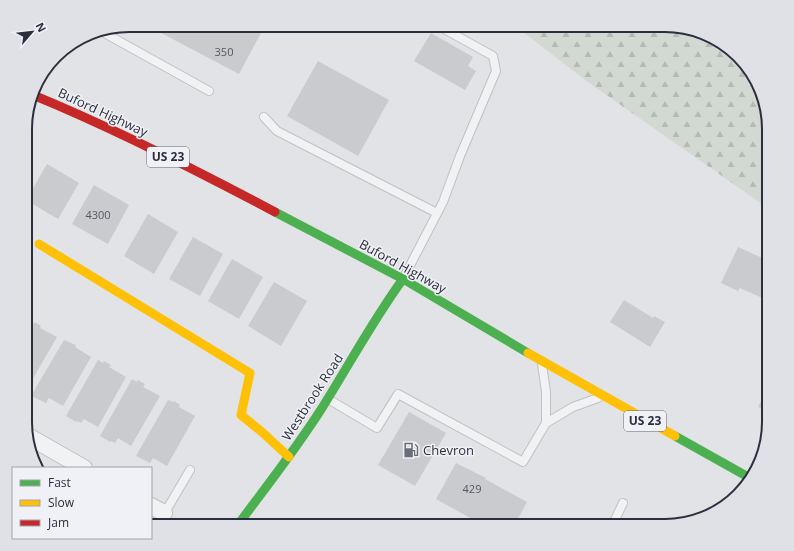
<svg xmlns="http://www.w3.org/2000/svg" width="794" height="551" font-family="'Open Sans',sans-serif">
<defs>
<pattern id="forest-firs" width="22" height="20" patternUnits="userSpaceOnUse"><rect width="22" height="20" fill="#d2d9d2"/><path d="M5 1l3.5 6h-7zM16 11l3.5 6h-7z" fill="#b4bbb5"/></pattern>
</defs>
<rect width="100%" height="100%" fill="#e2e3e6"/>
<!-- forest -->
<polygon fill="url(#forest-firs)" points="514,25 671,25 728,46 755,77 769,123 769,209 585,80"/>
<!-- building -->
<g fill="#cacbcf">
<polygon points="146,25 251,25 262,31 239,74"/>
<polygon points="431,33 473,57 468,66 476,71 465,90 414,61"/>
<polygon points="318,61 389,100 358,156 287,116"/>
<polygon points="47,164 79,183 58,219 26,200"/>
<polygon points="94,185 129,205 108,244 72,224"/>
<polygon points="148,214 178,232 154,274 124,256"/>
<polygon points="193,237 223,254 200,296 169,279"/>
<polygon points="738,247 769,261 769,301 740,288 738,291 721,283"/>
<polygon points="232,259 263,277 239,319 208,301"/>
<polygon points="274,282 307,301 281,346 248,326"/>
<polygon points="624,300 653,318 654,316 665,322 650,347 610,322"/>
<polygon points="29,321 34,324 35,322 41,326 40,328 57,337 28,387 26,386 26,326"/>
<polygon points="64,340 76,345 75,347 91,357 63,406 49,398 46,403 31,396"/>
<polygon points="98,360 103,363 104,361 111,365 109,367 126,377 98,427 84,419 81,423 77,421 76,422 66,416"/>
<polygon points="132,379 137,382 138,380 145,384 143,387 160,396 131,446 118,438 115,443 111,441 110,442 100,436"/>
<polygon points="769,386 769,412 758,407"/>
<polygon points="168,400 173,402 174,401 180,405 179,407 195,416 167,466 153,458 150,463 136,456"/>
<polygon points="409,412 446,433 415,486 378,465"/>
<polygon points="456,463 486,478 485,479 527,502 514,526 485,526 436,499"/>
</g>
<g fill="none" stroke-linecap="round" stroke-linejoin="round">
<!-- lane casing -->
<g stroke="#c0c1c4" stroke-width="10">
<g id="lane">
<polyline points="99,30 209,91"/>
<polyline points="264,117 277,131 437,213"/>
<polyline points="403,279 443,202 460,156 496,71 493,56 437,25"/>
<polyline points="542,364 546,392 546,423"/>
<polyline points="328,399 377,428 398,394 523,462 546,423 573,407 598,398"/>
<polyline points="157,526 190,470"/>
<polyline points="612,526 623,503"/>
</g>
</g>
<!-- street casing -->
<g stroke="#c0c1c4" stroke-width="18">
<g id="street">
<polyline points="26,435 84,468"/>
<polyline points="151,506 164,513"/>
</g>
</g>
<!-- lane -->
<use href="#lane" stroke="#f1f2f4" stroke-width="8"/>
<!-- street -->
<use href="#street" stroke="#f1f2f4" stroke-width="16"/>
<!-- fast -->
<g stroke="#4caf50" stroke-width="9">
<polyline points="275,212 403,279 528,353"/>
<polyline points="675,436 750,478"/>
<path d="M237,526C266,487 296,449 322,408C349,365 373,320 403,279"/>
</g>
<!-- slow -->
<g stroke="#ffc107" stroke-width="9">
<polyline points="39,244 250,373 241,415 262,432 289,457"/>
<polyline points="528,353 675,436"/>
</g>
<!-- jam -->
<path stroke="#c62828" stroke-width="9" d="M33,95C116,129 196,170 275,212"/>
</g>
<!-- icons -->
<defs>
<g id="fuel-bare" transform="scale(1.2)"><path d="M-5.5-6h7V0h2V4h1.3V-2.5L3-4.5l.8-.8L6-3V5H2.5V1h-1V6h-7ZM-4.2-4.7v3.2H.2V-4.7Z" fill="#6a6e79" stroke="#f0f1f6" stroke-width="2.5" paint-order="stroke"/></g>
</defs>
<g fill-rule="evenodd">
<use href="#fuel-bare" x="411" y="450"/>
</g>
<g text-anchor="middle" stroke-width="3" stroke-linejoin="round" paint-order="stroke">
<!-- number labels -->
<g font-size="11" fill="#535763">
<text x="224" y="56">350</text>
<text x="98" y="219">4300</text>
<text x="472" y="493">429</text>
</g>
<!-- shield labels -->
<g fill="#f0f1f6" stroke="#656975" stroke-width="1">
<rect x="147" y="147" width="42" height="20" rx="3"/>
<rect x="624" y="411" width="42" height="20" rx="3"/>
</g>
<g font-size="12" font-weight="bold" fill="#2a2f3e">
<text x="168" y="161">US 23</text>
<text x="645" y="425">US 23</text>
</g>
<!-- street labels -->
<g font-size="13" fill="#2a2f3e" stroke="#f0f1f6">
<text transform="translate(103 112) rotate(25)" y="5">Buford Highway</text>
<text transform="translate(403 266) rotate(29)" y="5">Buford Highway</text>
<text transform="translate(312 397) rotate(-57)" y="5">Westbrook Road</text>
</g>
<!-- poi labels -->
<g font-size="13" fill="#2a2f3e" stroke="#f0f1f6" text-anchor="start">
<text x="423" y="455">Chevron</text>
</g>
</g>
<!-- crop -->
<path d="M0 0H794V551H0ZM129 32H665A97 97 0 0 1 762 129V422A97 97 0 0 1 665 519H129A97 97 0 0 1 32 422V129A97 97 0 0 1 129 32Z" fill="#e0e1e7" fill-rule="evenodd"/>
<path fill="none" stroke="#2a2f3e" stroke-width="2" d="M129 32H665A97 97 0 0 1 762 129V422A97 97 0 0 1 665 519H129A97 97 0 0 1 32 422V129A97 97 0 0 1 129 32Z"/>
<!-- legend -->
<rect x="12" y="467" width="140" height="72" fill="#f0f1f6" stroke="#a1a3ac"/>
<rect x="20" y="480" width="20" height="6" fill="#4caf50" stroke="#a1a3ac"/>
<text x="48" y="487" font-size="12" fill="#2a2f3e">Fast</text>
<rect x="20" y="500" width="20" height="6" fill="#ffc107" stroke="#a1a3ac"/>
<text x="48" y="507" font-size="12" fill="#2a2f3e">Slow</text>
<rect x="20" y="520" width="20" height="6" fill="#c62828" stroke="#a1a3ac"/>
<text x="48" y="527" font-size="12" fill="#2a2f3e">Jam</text>
<!-- north arrow -->
<g transform="translate(32 32) rotate(62)" stroke="#f0f1f6" stroke-width="3" paint-order="stroke">
<path d="M0-3L7 15L0 10L-7 15Z" fill="#2a2f3e"/>
<text y="-6" font-size="11" font-weight="bold" text-anchor="middle" fill="#2a2f3e">N</text>
</g>
</svg>
